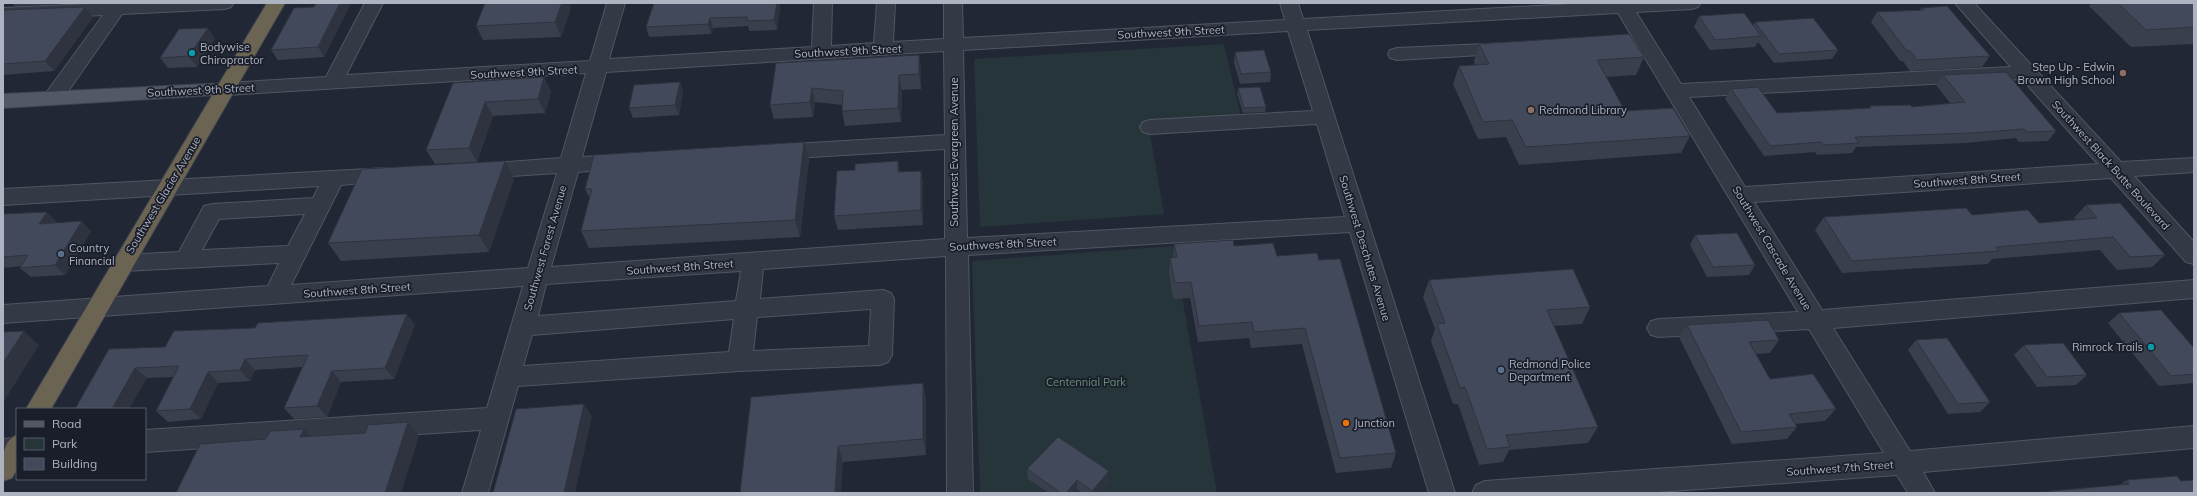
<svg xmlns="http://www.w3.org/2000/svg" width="2197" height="496" font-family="Mulish,sans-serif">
<rect width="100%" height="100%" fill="#212735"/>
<!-- green -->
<g fill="#263539">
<polygon points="1224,44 1241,116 1148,122 1164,214 980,227 974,59"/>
<polygon points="1173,246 1217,493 980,493 972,261"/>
</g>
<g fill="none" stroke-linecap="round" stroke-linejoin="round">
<!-- minor casing -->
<g stroke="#525663" stroke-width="2">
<g id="minor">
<polygon points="111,3 234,3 231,7 225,9 122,14 60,103 53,105 46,103 43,98 46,93 103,15 3,20 3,8"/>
<path d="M365,3H383L346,75L590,61L607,3H625L609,59L812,47L814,3H832L831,46L874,43L877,3H895L893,42L944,39V3H962L963,38L1285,20L1280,3H1298L1303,19L1589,3H1701L1698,7L1692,9L1636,12L1681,84L2011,67L1955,3H1974L2121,162L2194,158V172L2134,176L2194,242V264L2186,262L2111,178L1754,202L1822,310L2194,280V298L1833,328L1910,451L2194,426V448L1923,472L1935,493H1908L1897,475L1644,493H1472L1476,485L1485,481L1884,453L1809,329L1659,337L1651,335L1647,328L1651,321L1659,319L1798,312L1618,13L1307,30L1455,493H1429L1350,232L968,255L973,493H947L946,256L763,269L760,299L883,290L891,293L894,299L892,355L888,362L880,365L740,371L518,386L488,493H462L481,430L145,452V430L487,408L523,286L3,323V305L268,286L279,263L123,271L115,269L112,263L115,257L123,255L179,252L204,206L212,204L313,198L319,186L3,205V189L387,168L394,170L397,175L394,180L341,185L291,285L528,268L557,173L479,178L472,176L469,171L472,166L479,164L561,158L586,73L227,95L220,94L217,89L220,84L227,83L326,77ZM1288,31L1313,111L1150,120L1143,122L1140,127L1143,132L1150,134L1317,124L1345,217L967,238L963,50ZM944,51L945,135L777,145L770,147L767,152L770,157L777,159L945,149V239L551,267L578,172L628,167L631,162L628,157L621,155L582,157L606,72ZM2022,79L2098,164L1745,187L1689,97ZM305,214L288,246L202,250L219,219ZM741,271L736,301L538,316L546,284ZM871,309L869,346L753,351L757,317ZM734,319L729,352L523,366L532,335Z"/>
<polygon points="1507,43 1514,45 1516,49 1514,53 1397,60 1390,58 1388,54 1390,50 1397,48"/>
<polygon points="17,438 17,460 3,461 3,439"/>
</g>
</g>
<!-- major casing -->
<g stroke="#3e424f" stroke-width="2">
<polygon id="major" points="227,83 234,84 237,89 234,94 3,108 3,94"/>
</g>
<!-- highway casing -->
<g stroke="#3f4350" stroke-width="2">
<g id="highway">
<polygon points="267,3 285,3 51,409 26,409"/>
<path d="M17,435V469L12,478L3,481C3,463 0,442 17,435Z"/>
</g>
</g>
<!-- minor -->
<use href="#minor" fill="#343946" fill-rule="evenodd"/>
<!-- major -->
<use href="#major" fill="#525866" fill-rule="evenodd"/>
<!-- highway -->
<use href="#highway" fill="#6b6452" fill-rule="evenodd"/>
</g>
<!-- wall -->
<g fill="#393f4d">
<polygon points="12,3 79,3 15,6"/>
<polygon points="316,3 351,3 324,57 278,60 271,50 314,7"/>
<polygon points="485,3 569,3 571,8 561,37 483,40 476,26"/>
<polygon points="654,3 779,3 780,9 777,30 749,31 748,26 713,28 711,34 649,37 646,27"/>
<polygon points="2092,3 2194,3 2194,44 2131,47 2089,6"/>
<polygon points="1921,8 1990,56 1982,67 1910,71 1903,61 1900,61 1871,22 1877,12 1920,10"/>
<polygon points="3,10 93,17 54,71 3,75"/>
<polygon points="1699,16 1753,25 1755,22 1838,50 1832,59 1774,63 1758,42 1755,47 1710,50 1694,27"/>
<polygon points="215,38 197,67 168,68 160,58"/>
<polygon points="1479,44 1644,57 1636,75 1606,77 1625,111 1690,136 1681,153 1519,165 1506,137 1478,139 1453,84 1459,66 1475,65 1474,61"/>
<polygon points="1235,52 1271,72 1270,82 1240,84 1234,63"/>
<polygon points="919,55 921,69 921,89 902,90 901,122 845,126 842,111 842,105 815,102 813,117 774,119 770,105 776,63"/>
<polygon points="1943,75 2056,131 2048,141 2019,142 2016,138 1965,143 1856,147 1852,153 1817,155 1815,152 1764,156 1725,99 1731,89 1777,113 1869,108 1870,106 1912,107 1950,103 1936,85"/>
<polygon points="544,77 551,92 545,113 493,116 477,162 435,164 426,150 453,83"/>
<polygon points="680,82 683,92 679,115 633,118 629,108"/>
<polygon points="1238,88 1266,107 1265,112 1243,113 1237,94"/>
<polygon points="809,159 800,237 589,248 581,231 590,199 585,189"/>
<polygon points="898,161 900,172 921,171 923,185 923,225 838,230 834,216 855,170"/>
<polygon points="514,179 489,252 341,261 328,243"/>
<polygon points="2086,205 2165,255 2152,267 2117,270 2100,250 1992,259 1988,264 1842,273 1815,230 1824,217 1972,215 2039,223 2076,220 2074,218"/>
<polygon points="3,214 57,222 56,223 91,231 65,275 31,277 20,268 21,266 3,268"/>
<polygon points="1695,235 1755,265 1749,275 1707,277 1690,245"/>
<polygon points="1174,244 1234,246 1277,256 1319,260 1396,453 1391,468 1336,473 1302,344 1251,348 1249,338 1198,342 1190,298 1173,299 1169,274 1170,258 1173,258"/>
<polygon points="1429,280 1590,307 1582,324 1554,326 1598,427 1588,443 1509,450 1503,462 1479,465 1458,404 1453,404 1431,341 1435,329 1423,297"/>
<polygon points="2119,313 2194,348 2194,383 2159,386 2108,323"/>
<polygon points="415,325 394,379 341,382 327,417 294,419 284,408 303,367 255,370 250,381 218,383 201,419 168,422 156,411 174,377 147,378 75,409 165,347"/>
<polygon points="1687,325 1779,340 1770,353 1756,354 1770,379 1836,409 1825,421 1795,424 1797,427 1787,439 1732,444 1679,337"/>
<polygon points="1916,340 1990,402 1980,412 1948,414 1908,350"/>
<polygon points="2024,345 2087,375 2076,385 2037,387 2014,355"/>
<polygon points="923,383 926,399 926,455 843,462 740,493"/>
<polygon points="1027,469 1109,481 1098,493 1082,493 1077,489 1074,493 1049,493 1028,479"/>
<polygon points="2127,480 2181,481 2121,484"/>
</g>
<!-- shaded-wall -->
<g fill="#2e333f">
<polygon points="340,3 351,3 324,57 318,47"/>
<polygon points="562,3 569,3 571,8 561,37 555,22"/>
<polygon points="777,3 779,3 780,9 777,30 774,20"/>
<polygon points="85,7 93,17 54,71 45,61"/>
<polygon points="710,18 713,28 711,34 708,24"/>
<polygon points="208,28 215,38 197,67 189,56"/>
<polygon points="919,55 921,69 921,89 919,74"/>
<polygon points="899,75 902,90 901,122 898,108"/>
<polygon points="544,77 551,92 545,113 538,99"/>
<polygon points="680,82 683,92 679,115 675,105"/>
<polygon points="812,88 815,102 813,117 810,102"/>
<polygon points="485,102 493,116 477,162 469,148"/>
<polygon points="804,142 809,159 800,237 795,220"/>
<polygon points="505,161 514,179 489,252 479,235"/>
<polygon points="898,161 901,176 898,172"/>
<polygon points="921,171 923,185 923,225 921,210"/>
<polygon points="47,212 57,222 48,234 39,224"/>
<polygon points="82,221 91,231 65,275 55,265"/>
<polygon points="407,314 415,325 394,379 385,368"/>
<polygon points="24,331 39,345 3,403 3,363"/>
<polygon points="245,359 255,370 250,381 240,370"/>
<polygon points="135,368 147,378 129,409 112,409"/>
<polygon points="332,371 341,382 327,417 317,406"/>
<polygon points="208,372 218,383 201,419 190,409"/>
<polygon points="923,383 926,399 926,455 923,439"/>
<polygon points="584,404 592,417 575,493 564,493"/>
<polygon points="408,422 419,436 401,493 385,493"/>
<polygon points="304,429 316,442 300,437"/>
<polygon points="838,446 843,462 841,493 835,493"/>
<polygon points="1109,471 1109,481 1098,493 1092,493 1092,491"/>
<polygon points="1077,480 1077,489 1074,493 1066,493"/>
</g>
<!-- building -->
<g fill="#42495a" stroke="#2e333f">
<polygon points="316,3 340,3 318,47 271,50 294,8 314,7"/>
<polygon points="485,3 562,3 555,22 476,26"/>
<polygon points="654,3 777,3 774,20 747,21 747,17 710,18 708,24 646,27"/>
<polygon points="2118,3 2194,3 2194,27 2146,30"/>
<polygon points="1947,6 1990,56 1917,60 1910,51 1907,51 1877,12 1924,10 1921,8"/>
<polygon points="85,7 45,61 3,64 3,10"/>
<polygon points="1744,13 1761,36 1715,40 1699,16"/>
<polygon points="1813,18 1838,50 1779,54 1755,22"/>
<polygon points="208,28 189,56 160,58 179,29"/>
<polygon points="1629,34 1644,57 1597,60 1625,111 1673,108 1690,136 1526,147 1512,120 1483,122 1459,66 1489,64 1479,44"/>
<polygon points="1264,50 1271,72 1241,74 1235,52"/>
<polygon points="919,55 919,74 899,75 898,108 842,111 843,91 812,88 810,102 770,105 776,63"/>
<polygon points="2006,72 2056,131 2027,132 2024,129 1973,133 1855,137 1859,143 1823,145 1821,142 1770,146 1731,89 1758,87 1777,113 1871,108 1870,106 1910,105 1912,107 1965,102 1943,75"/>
<polygon points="544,77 538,99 485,102 469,148 426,150 453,83"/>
<polygon points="680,82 675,105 629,108 634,85"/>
<polygon points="1260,87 1266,107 1244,108 1238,88"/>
<polygon points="804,142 795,220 581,231 592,189 585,189 594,155"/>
<polygon points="505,161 479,235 328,243 362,169"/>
<polygon points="898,161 898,172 921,171 921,210 834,216 837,171 855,170 855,164"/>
<polygon points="2120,203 2165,255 2130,257 2113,237 1996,247 1999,251 1852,261 1824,217 1966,208 1972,215 2028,210 2039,223 2097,218 2086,205"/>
<polygon points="47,212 39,224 82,221 55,265 20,268 28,255 3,257 3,214"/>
<polygon points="1737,233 1755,265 1713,267 1695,235"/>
<polygon points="1233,240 1234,246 1273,243 1277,256 1317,253 1319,260 1340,259 1396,453 1340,458 1305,328 1254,332 1252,322 1199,326 1191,282 1175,283 1170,258 1177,257 1174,244"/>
<polygon points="1573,269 1590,307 1547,310 1598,427 1506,435 1510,447 1487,449 1465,387 1460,388 1437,324 1445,323 1429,280"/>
<polygon points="2161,310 2194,348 2194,374 2171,376 2119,313"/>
<polygon points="407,314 385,368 332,371 317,406 284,408 308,355 245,359 240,370 208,372 190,409 156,411 179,366 135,368 112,409 75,409 109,349 165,347 174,331 255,328 258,323"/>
<polygon points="1768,320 1779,340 1749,342 1770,379 1813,374 1836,409 1789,414 1797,427 1741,432 1687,325"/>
<polygon points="24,331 3,363 3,332"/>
<polygon points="1947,338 1990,402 1958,404 1916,340"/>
<polygon points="2063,343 2087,375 2047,377 2024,345"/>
<polygon points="923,383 923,439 838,446 835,493 740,493 751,397"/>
<polygon points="584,404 564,493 493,493 516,409"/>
<polygon points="408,422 385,493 176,493 200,444 266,439 270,431 304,429 300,437 365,433 368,425"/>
<polygon points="1058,437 1109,471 1092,491 1077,480 1066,493 1061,493 1027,469"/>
<polygon points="2177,476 2181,481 2194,480 2194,493 2030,493 2129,484 2127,480"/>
</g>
<!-- markers -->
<g fill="#0f9aa8" stroke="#1a1e2a" stroke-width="1.5">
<circle cx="192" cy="53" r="4"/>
<circle cx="2151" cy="347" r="4"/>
</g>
<g fill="#8d6e63" stroke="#1a1e2a" stroke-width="1.5">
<circle cx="2123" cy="73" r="4"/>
<circle cx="1531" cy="110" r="4"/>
</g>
<g fill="#5c6f8a" stroke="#1a1e2a" stroke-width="1.5">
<circle cx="61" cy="254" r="4"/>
<circle cx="1501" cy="370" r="4"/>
</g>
<circle fill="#e8710a" stroke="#1a1e2a" stroke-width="1.5" cx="1346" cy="423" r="4"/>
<g text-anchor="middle" stroke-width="3.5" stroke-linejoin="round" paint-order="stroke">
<!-- street labels -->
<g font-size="11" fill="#aeb3c2" stroke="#1a1e2a">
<text transform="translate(1171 32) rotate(-3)" y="4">Southwest 9th Street</text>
<text transform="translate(848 51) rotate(-3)" y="4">Southwest 9th Street</text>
<text transform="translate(524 72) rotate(-3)" y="4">Southwest 9th Street</text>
<text transform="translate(201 90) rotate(-3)" y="4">Southwest 9th Street</text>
<text transform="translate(954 152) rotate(-90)" y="4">Southwest Evergreen Avenue</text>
<text transform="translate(2111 165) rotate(48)" y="4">Southwest Black Butte Boulevard</text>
<text transform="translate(1967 180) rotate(-4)" y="4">Southwest 8th Street</text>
<text transform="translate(163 195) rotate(-59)" y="4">Southwest Glacier Avenue</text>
<text transform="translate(1003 244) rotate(-3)" y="4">Southwest 8th Street</text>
<text transform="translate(545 248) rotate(-74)" y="4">Southwest Forest Avenue</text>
<text transform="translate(1365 248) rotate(73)" y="4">Southwest Deschutes Avenue</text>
<text transform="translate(1772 248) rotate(59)" y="4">Southwest Cascade Avenue</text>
<text transform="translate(680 267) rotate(-4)" y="4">Southwest 8th Street</text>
<text transform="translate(357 290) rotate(-4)" y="4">Southwest 8th Street</text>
<text transform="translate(1840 468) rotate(-4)" y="4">Southwest 7th Street</text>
</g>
<!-- poi labels -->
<g font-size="11" fill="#aeb3c2" stroke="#1a1e2a" text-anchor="start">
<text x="200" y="51">Bodywise<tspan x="200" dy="13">Chiropractor</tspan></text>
<text x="2115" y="71" text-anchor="end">Step Up - Edwin<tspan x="2115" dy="13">Brown High School</tspan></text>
<text x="1539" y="114">Redmond Library</text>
<text x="69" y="252">Country<tspan x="69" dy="13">Financial</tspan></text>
<text x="2143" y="351" text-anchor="end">Rimrock Trails</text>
<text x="1509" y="368">Redmond Police<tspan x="1509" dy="13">Department</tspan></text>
<text x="1354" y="427">Junction</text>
</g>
<!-- park labels -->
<g font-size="11" fill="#689177" stroke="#1a1e2a">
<text x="1086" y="386">Centennial Park</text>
</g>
</g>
<!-- border -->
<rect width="2197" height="496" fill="none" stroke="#aeb3c2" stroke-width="8"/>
<!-- legend -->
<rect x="16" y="408" width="130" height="72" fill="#1a1e2a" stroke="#555a67"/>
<rect x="24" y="421" width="20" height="6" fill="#525866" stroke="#555a67"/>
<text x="52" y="428" font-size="12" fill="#aeb3c2">Road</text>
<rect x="24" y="438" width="20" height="12" fill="#263539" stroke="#555a67"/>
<text x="52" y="448" font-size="12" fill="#aeb3c2">Park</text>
<rect x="24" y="458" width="20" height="12" fill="#42495a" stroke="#555a67"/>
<text x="52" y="468" font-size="12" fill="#aeb3c2">Building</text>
</svg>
